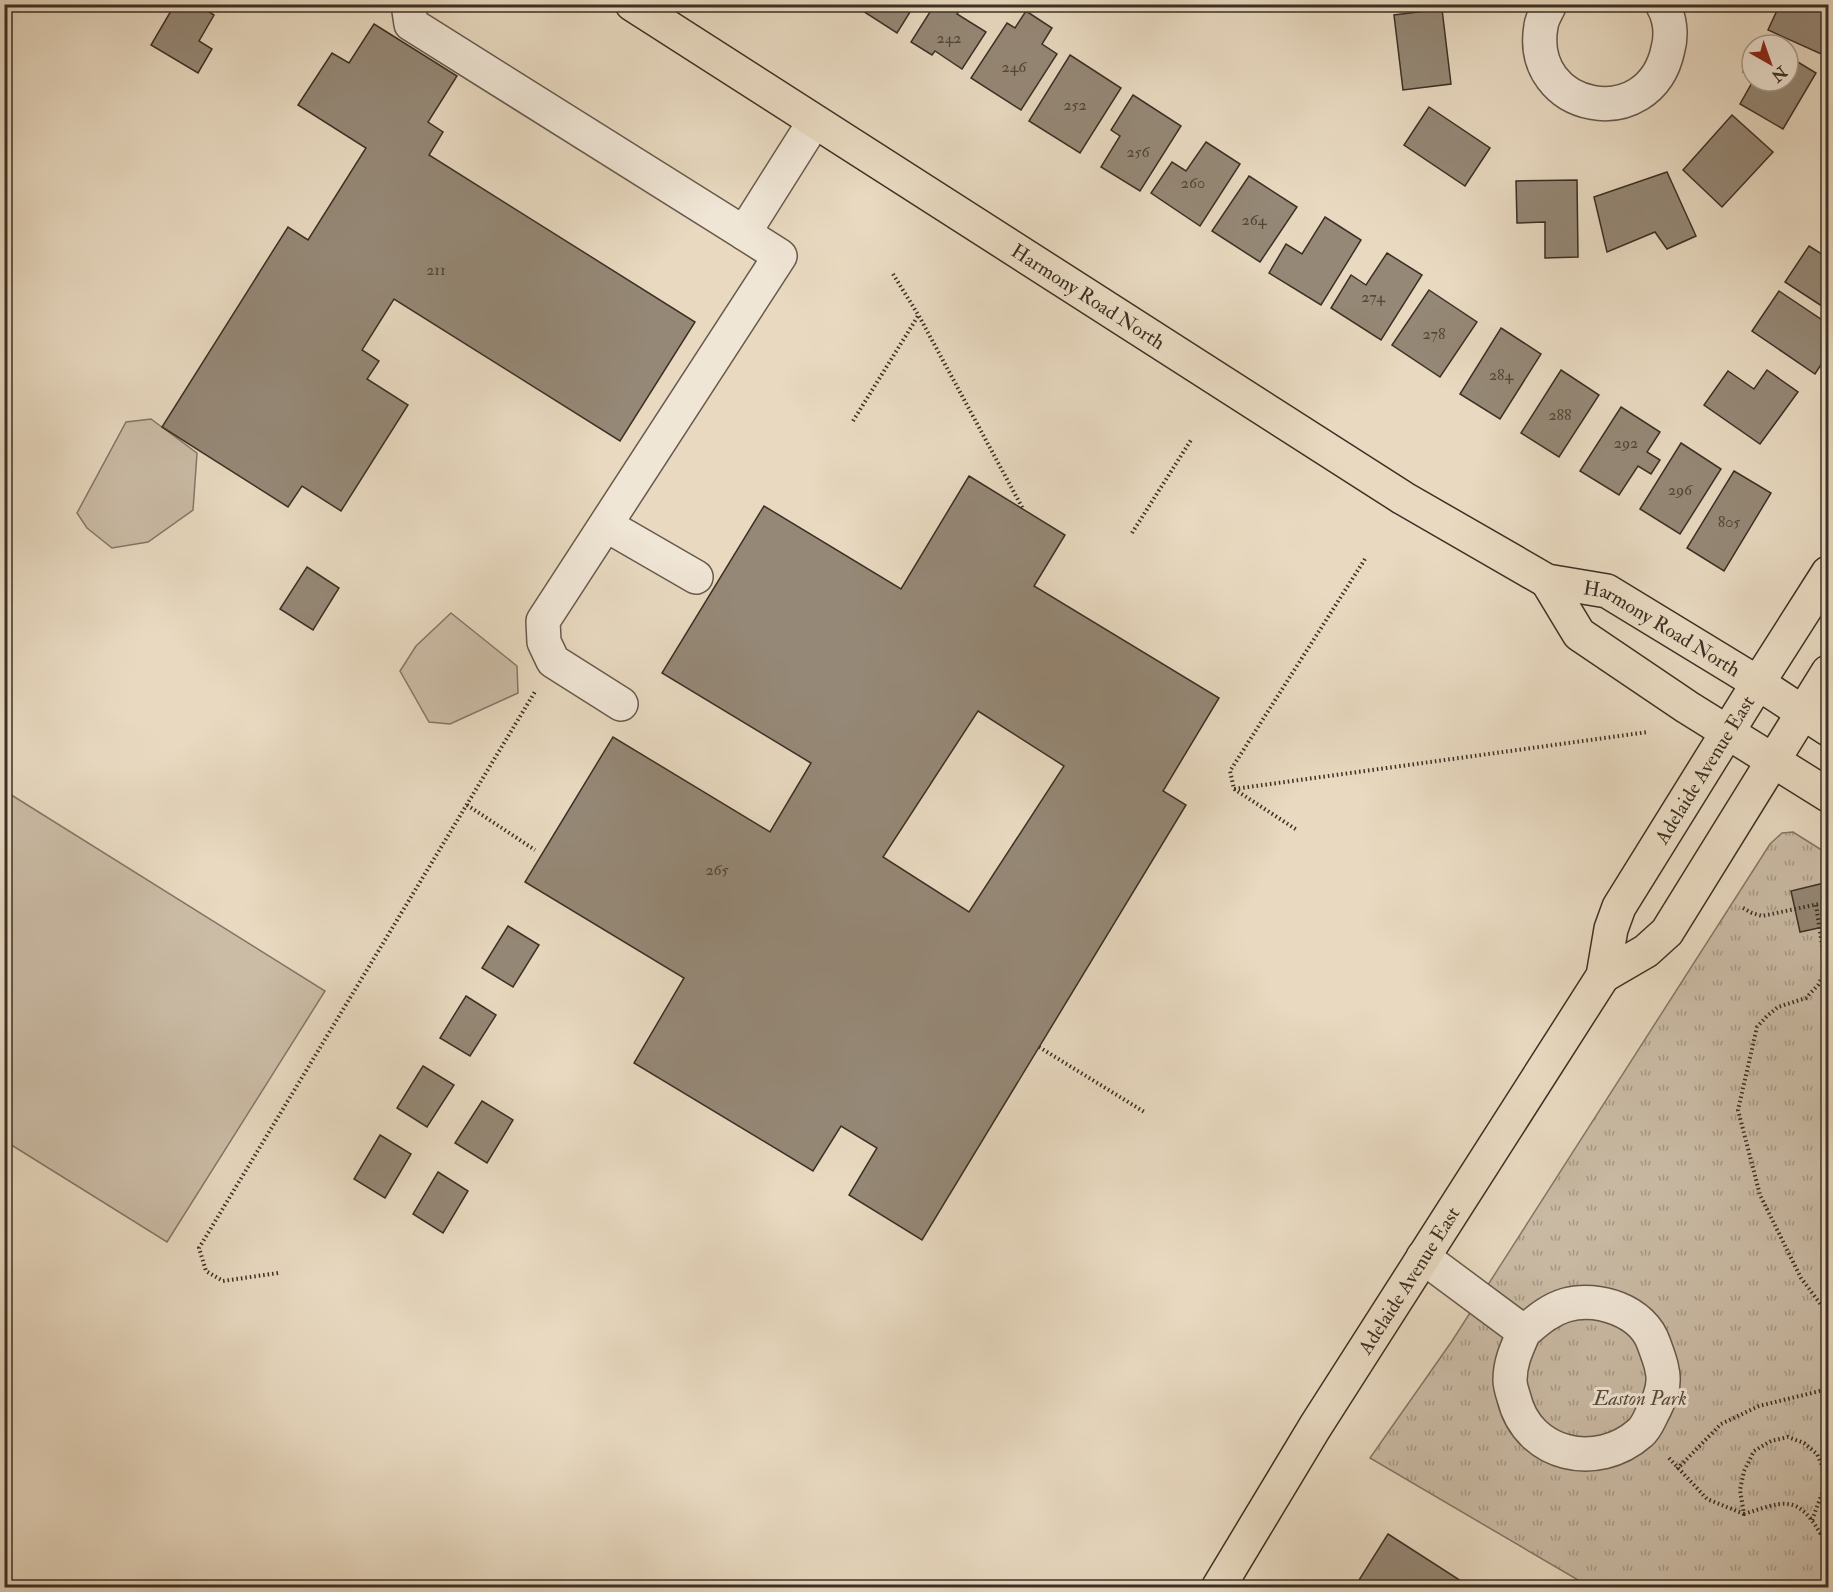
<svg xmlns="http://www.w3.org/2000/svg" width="1833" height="1592" font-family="'IM FELL Double Pica',serif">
<defs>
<pattern id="grass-tufts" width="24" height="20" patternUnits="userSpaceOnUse" patternTransform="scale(1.5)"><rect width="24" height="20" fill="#cbbca6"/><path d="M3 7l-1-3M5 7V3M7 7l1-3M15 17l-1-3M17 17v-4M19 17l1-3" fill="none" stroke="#a69987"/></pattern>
</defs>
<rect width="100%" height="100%" fill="#e8d9c0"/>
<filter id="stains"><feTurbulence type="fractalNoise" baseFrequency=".00333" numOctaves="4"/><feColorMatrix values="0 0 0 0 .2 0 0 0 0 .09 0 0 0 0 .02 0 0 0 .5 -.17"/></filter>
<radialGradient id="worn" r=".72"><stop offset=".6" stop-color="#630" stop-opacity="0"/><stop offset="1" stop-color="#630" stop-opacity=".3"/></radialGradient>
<!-- grass -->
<polygon fill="url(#grass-tufts)" stroke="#847666" stroke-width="1.5" points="1793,832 1828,854 1828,1587 1590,1587 1370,1458 1452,1341 1770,844 1782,833"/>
<!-- pitch -->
<g fill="#cbbca6" stroke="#847666" stroke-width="1.5">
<polygon points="151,419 197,453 193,510 148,542 112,548 87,528 77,513 126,422"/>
<polygon points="451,613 517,666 518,693 450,724 429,722 400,671 416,646"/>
<polygon points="5,791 325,991 167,1242 5,1141"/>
</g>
<!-- building -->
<g fill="#958876" stroke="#3c3025" stroke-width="1.5" fill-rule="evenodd">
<polygon points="175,4 197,4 214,15 199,41 212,49 198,73 151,45"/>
<polygon points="856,4 915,4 897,33 855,6"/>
<polygon points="935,4 963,4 957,14 986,32 962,69 935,51 932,55 911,42"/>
<polygon points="1780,4 1828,4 1828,57 1768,30"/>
<polygon points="1442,9 1451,84 1403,90 1394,15"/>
<polygon points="1026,11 1052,28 1042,44 1057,54 1021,110 971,78 1007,23 1015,28"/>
<polygon points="374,24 457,76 428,122 443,132 429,155 695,322 620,441 394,299 362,350 379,361 367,379 408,405 341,511 302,486 288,507 162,427 288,227 308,240 366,148 298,105 332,53 349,63"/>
<polygon points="1070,55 1121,88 1080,153 1029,121"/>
<polygon points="1752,56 1752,77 1743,72"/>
<polygon points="1788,56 1816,73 1783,129 1740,104 1753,81 1788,81"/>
<polygon points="4,59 7,95 4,95"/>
<polygon points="1133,95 1181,126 1140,191 1101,167 1120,136 1111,130"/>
<polygon points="1429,107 1490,148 1465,186 1404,145"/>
<polygon points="1732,115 1773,152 1722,207 1683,170"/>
<polygon points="1206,142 1240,164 1200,226 1151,193 1172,162 1186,171"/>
<polygon points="1667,172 1696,236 1667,249 1655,232 1607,252 1594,197"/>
<polygon points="1249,176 1297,207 1260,262 1212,231"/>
<polygon points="1577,180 1578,257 1545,258 1545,222 1517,223 1516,181"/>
<polygon points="1325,217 1361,240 1321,305 1269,273 1286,244 1302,254"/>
<polygon points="1809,246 1828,258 1828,310 1785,282"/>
<polygon points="1387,253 1422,275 1381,340 1331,308 1351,275 1366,285"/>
<polygon points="1429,290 1477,322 1440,377 1392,345"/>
<polygon points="1779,291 1828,324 1828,354 1815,374 1752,331"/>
<polygon points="1501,328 1541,354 1500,419 1460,394"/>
<polygon points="1561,370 1599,395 1559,457 1521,433"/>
<polygon points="1767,370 1798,392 1760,444 1704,405 1728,371 1754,389"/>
<polygon points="1621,407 1660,432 1647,452 1660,460 1651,474 1638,466 1619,495 1580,471"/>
<polygon points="1681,443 1721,469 1680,534 1640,509"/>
<polygon points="1734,471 1771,493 1724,571 1687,548"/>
<path d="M969,476L1065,535L1034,586L1219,698L1163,791L1186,805L922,1240L849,1195L877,1148L841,1126L813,1171L634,1063L684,978L525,882L613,737L770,832L811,763L662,673L764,506L901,589ZM978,711L1064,766L969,912L883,857Z"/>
<polygon points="307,567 339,588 313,630 280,609"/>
<polygon points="1828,882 1828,926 1800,932 1791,891"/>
<polygon points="508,926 539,945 513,987 482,968"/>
<polygon points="466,996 496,1015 470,1056 440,1038"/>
<polygon points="423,1066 454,1085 427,1127 397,1108"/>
<polygon points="482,1101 513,1120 487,1163 455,1143"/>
<polygon points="380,1135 411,1154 385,1198 354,1179"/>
<polygon points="438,1172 468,1191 443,1233 413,1214"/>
<polygon points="1388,1534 1472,1588 1372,1588 1359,1580"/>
</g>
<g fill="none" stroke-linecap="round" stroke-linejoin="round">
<!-- minor casing -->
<g stroke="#675a4c" stroke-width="36">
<g id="minor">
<polyline points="408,4 411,24 744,233 814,122"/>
<path d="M1550,4C1547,11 1542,18 1541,26C1526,112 1650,136 1668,49C1672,34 1670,17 1662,4"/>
<polyline points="606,525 696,577"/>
<polyline points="621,704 553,661 544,642 543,621 780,256 744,233"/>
<path d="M1423,1257L1524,1332C1517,1348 1510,1362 1510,1380C1510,1386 1512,1392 1514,1398C1528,1456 1597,1471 1640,1433C1646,1428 1649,1420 1652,1414C1659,1401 1666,1385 1662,1370C1661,1362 1657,1353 1654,1344C1643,1311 1598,1296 1566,1305C1549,1310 1537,1321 1524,1332"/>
</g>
</g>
<!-- major casing -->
<g stroke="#3c3025" stroke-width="36">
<g id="major">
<path id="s1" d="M632,4L1403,498L1547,581L1607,591L1758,683L1828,729"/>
<polyline points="1547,581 1579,634 1687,707 1828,795"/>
<polyline points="1603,976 1646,951 1667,932 1828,672"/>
<path id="s2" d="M1218,1588L1315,1427L1603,976L1611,929L1619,907L1758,683L1828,573"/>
</g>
</g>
<!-- path -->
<g stroke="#3c3025" stroke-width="4" stroke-dasharray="1.5 3" stroke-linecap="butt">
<polyline points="893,274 919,316 1023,509"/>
<polyline points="853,421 918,316"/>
<polyline points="1132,533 1191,440"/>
<polyline points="1365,559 1230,771 1234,789 1648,732"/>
<polyline points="1234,789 1297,830"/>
<polyline points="467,805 535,850"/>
<polyline points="1816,905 1825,965 1823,975 1818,985 1806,998 1778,1007 1767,1016 1757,1027 1738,1110 1760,1195 1801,1278 1828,1314"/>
<polyline points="1743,908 1752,913 1762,916 1828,902"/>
<polyline points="1039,1047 1146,1113"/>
<polyline points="278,1273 223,1281 206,1271 199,1248 536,690"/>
<polyline points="1669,1458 1707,1499 1744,1514"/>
<polyline points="1677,1469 1721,1424 1759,1406 1828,1389"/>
<path d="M1812,1520L1825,1486L1824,1470L1817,1454L1804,1443L1788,1437L1771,1441L1754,1451L1744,1471L1740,1490L1744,1514C1782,1502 1797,1493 1820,1533L1828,1532"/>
</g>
<!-- minor -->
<use href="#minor" stroke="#f0e6d6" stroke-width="33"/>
<!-- major -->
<use href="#major" stroke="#e8d9c0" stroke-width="33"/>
</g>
<g text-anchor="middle" stroke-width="6" stroke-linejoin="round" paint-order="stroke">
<!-- number labels -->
<g font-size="16" fill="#524639">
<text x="949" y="43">242</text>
<text x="1014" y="72">246</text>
<text x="1075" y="110">252</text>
<text x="1138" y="157">256</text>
<text x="1193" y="188">260</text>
<text x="1254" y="225">264</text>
<text x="436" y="275">211</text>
<text x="1373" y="302">274</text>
<text x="1434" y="339">278</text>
<text x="1501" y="380">284</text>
<text x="1560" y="420">288</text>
<text x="1626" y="448">292</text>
<text x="1680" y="495">296</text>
<text x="1729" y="527">805</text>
<text x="717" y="875">265</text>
</g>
<!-- street labels -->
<g font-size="20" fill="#3c3025" stroke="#f0e6d6">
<text dy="7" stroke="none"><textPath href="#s1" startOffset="542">Harmony Road North</textPath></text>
<text dy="7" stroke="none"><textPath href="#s1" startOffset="1208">Harmony Road North</textPath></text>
<text dy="7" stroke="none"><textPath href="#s2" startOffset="956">Adelaide Avenue East</textPath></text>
<text dy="7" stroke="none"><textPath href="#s2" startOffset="362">Adelaide Avenue East</textPath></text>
</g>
<!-- park labels -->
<g font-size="20" font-style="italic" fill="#594c3f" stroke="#f0e6d6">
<text x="1640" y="1405">Easton Park</text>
</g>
</g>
<!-- margin -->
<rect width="1833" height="1592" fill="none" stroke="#e8d9c0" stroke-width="24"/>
<rect x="6" y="6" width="1821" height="1580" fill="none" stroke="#3c3025" stroke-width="3"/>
<rect x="12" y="12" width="1809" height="1568" fill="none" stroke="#3c3025" stroke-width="1.5"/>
<!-- north arrow -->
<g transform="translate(1770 63) rotate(140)"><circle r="28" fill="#f0e6d6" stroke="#a89d8f" stroke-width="1.5"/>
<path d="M0-4.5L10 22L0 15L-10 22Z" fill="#8f2418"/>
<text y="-9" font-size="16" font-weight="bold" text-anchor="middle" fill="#3c3025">N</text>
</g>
<rect width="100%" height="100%" filter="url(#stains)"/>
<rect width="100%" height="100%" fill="url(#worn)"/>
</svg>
